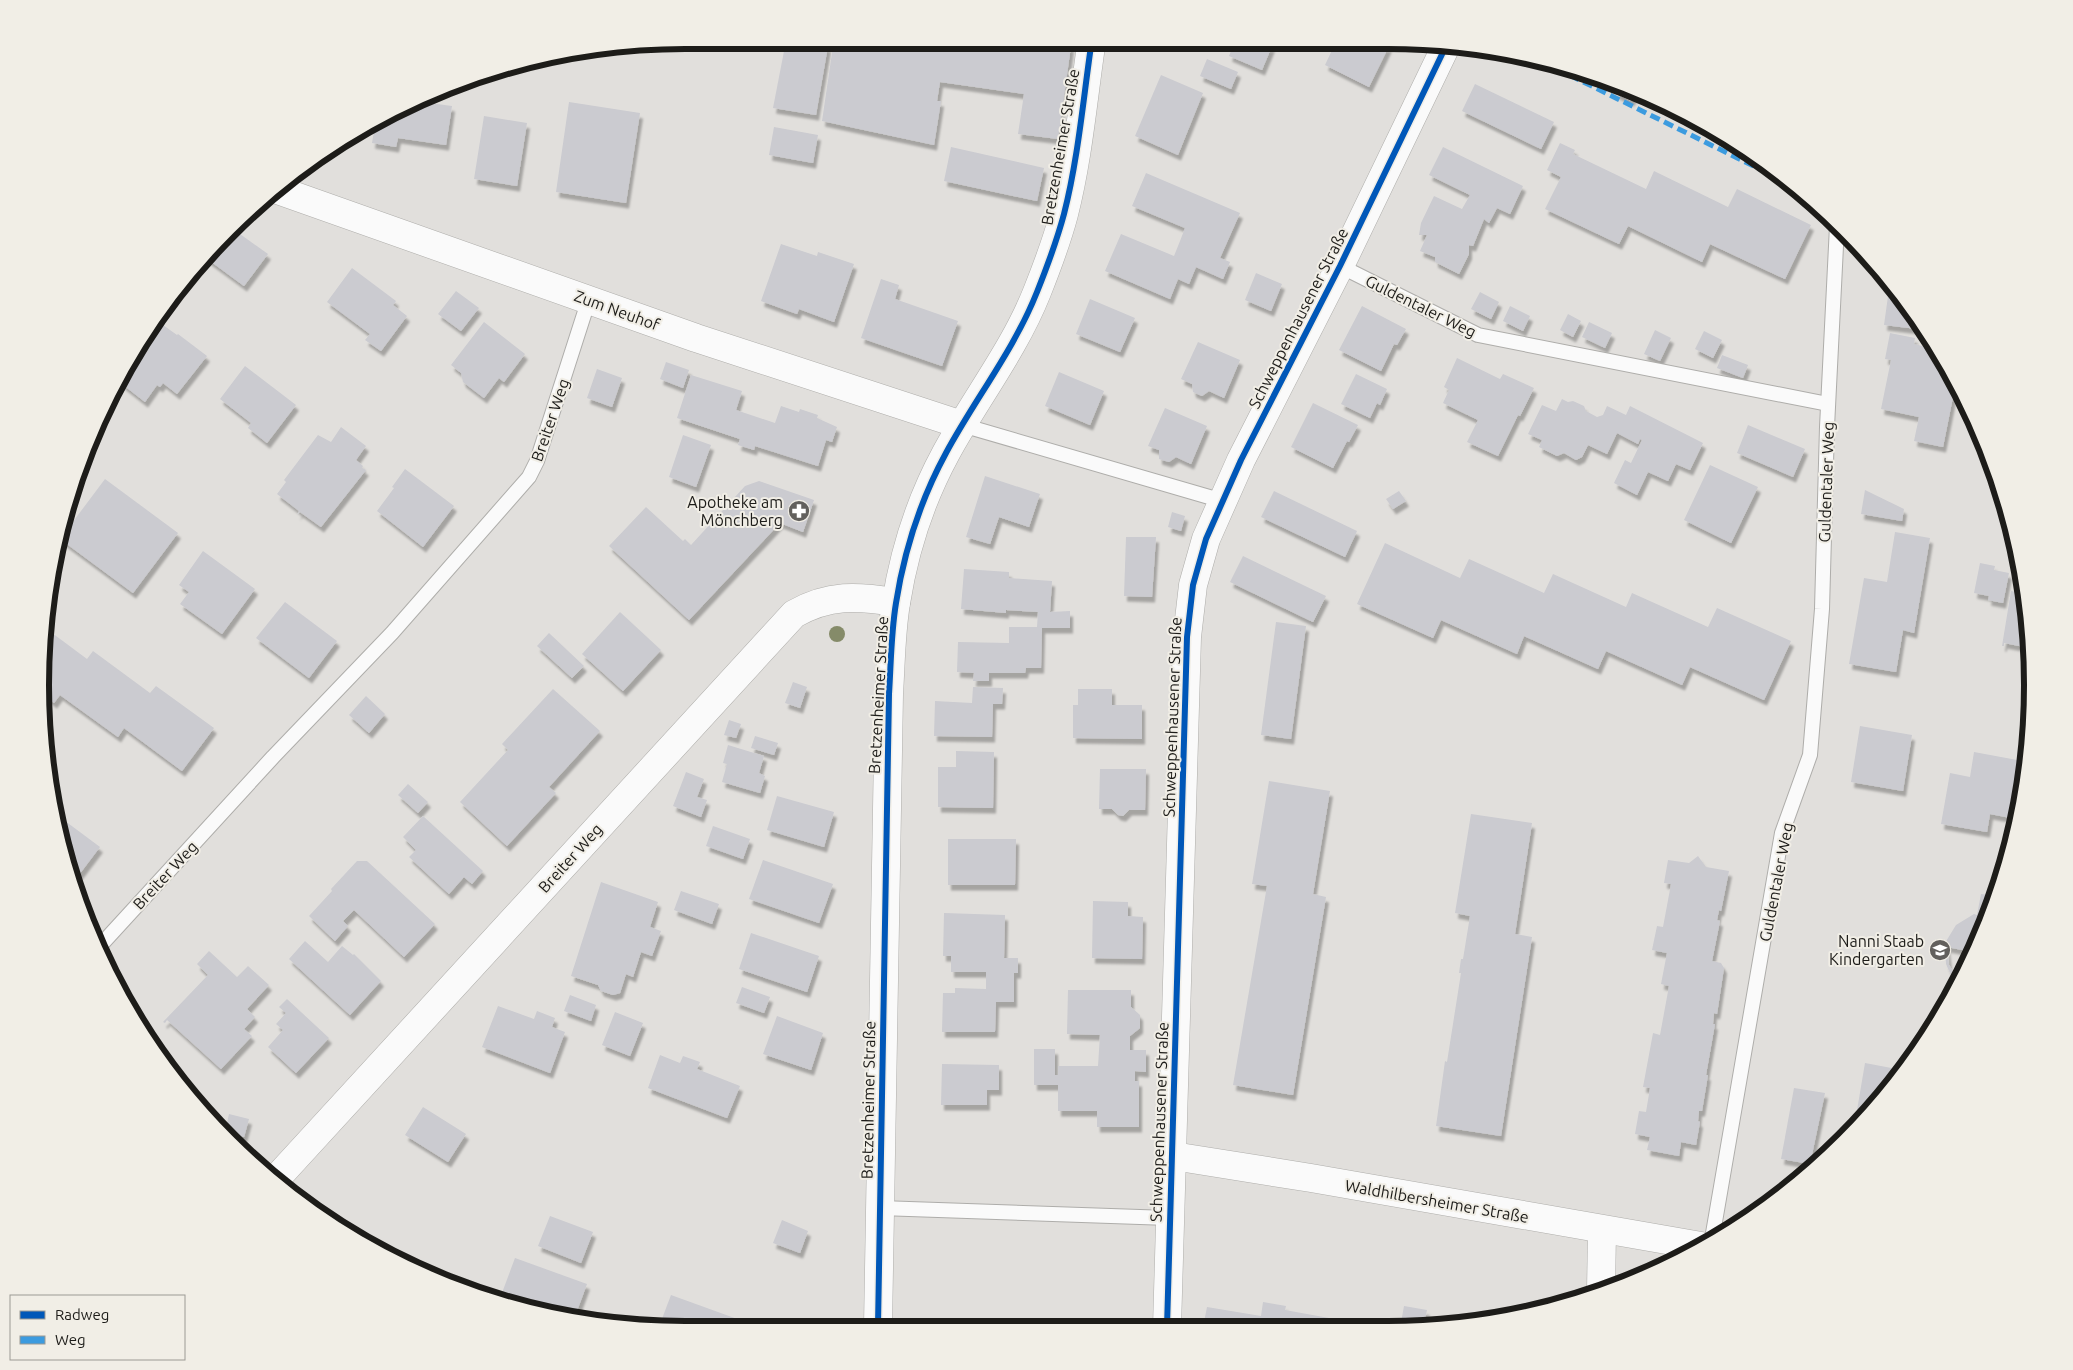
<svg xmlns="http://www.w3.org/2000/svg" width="2073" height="1370" font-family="Ubuntu,sans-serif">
<defs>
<filter id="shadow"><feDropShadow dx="3" dy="5.5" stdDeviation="1" flood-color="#0004"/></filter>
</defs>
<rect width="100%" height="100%" fill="#e1dfdc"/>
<!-- building -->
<g fill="#cbcbd0" filter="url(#shadow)">
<polygon points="785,46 828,46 816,115 773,108"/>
<polygon points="833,46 894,46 916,49 917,46 1071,46 1058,139 1018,134 1024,94 940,82 937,101 941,101 934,145 822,121"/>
<polygon points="1233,46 1272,46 1262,70 1229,56"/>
<polygon points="1334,46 1389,46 1369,87 1325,65"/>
<polygon points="1207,59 1238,72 1231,89 1200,76"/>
<polygon points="1161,75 1203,93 1178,155 1135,136"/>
<polygon points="1475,84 1554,122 1541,149 1462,111"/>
<polygon points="1621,85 1637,92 1631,101 1615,93"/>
<polygon points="422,102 452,106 446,145 398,138 396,147 372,143 375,125"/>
<polygon points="569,102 640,113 626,203 556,192"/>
<polygon points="484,116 527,123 517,186 474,179"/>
<polygon points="774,127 818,135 813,163 769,155"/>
<polygon points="1560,143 1575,150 1573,154 1646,189 1654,171 1728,207 1737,189 1811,225 1785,279 1710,244 1702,262 1628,226 1619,244 1545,209 1561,177 1547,170"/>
<polygon points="951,147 1044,168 1037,201 944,181"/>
<polygon points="1443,147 1523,186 1510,214 1497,208 1489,223 1484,219 1473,246 1469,245 1469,254 1459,274 1435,262 1435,257 1420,251 1427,235 1419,235 1421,223 1434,196 1462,209 1470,195 1429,175"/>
<polygon points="1146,173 1240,213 1220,258 1230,262 1223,279 1196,267 1189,284 1178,279 1170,299 1105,271 1121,234 1174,256 1180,241 1185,228 1132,206"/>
<polygon points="233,229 268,254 244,286 206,258"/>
<polygon points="781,244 817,256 818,252 854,264 834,322 799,309 797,314 761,301"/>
<polygon points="352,268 396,301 393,305 407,316 381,351 365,340 370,334 327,302"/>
<polygon points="1256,273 1282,284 1271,311 1245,300"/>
<polygon points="881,279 899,285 895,299 958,321 942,366 861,338"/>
<polygon points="1890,282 1900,293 1918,321 1917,329 1884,325"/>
<polygon points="456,291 479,308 461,331 438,314"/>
<polygon points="1480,292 1499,302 1491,319 1471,309"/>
<polygon points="1090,299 1135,318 1120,352 1076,334"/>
<polygon points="1362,306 1406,329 1397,345 1394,344 1381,371 1339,350"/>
<polygon points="1510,306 1530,316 1523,331 1503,321"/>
<polygon points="1568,314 1581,321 1573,337 1560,330"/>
<polygon points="484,322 525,354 504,382 499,378 484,398 463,382 461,373 451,365"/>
<polygon points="1589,322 1612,333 1605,348 1582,337"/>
<polygon points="163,325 177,335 178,334 207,356 177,394 163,383 160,387 157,385 145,402 122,384 149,349 143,345 146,339 156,327"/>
<polygon points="1655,330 1671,338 1660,361 1644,354"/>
<polygon points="1704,331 1722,340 1713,358 1695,349"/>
<polygon points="1890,333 1915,338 1914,344 1935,349 1949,372 1949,375 1956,382 1943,447 1914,441 1919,417 1881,409 1891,360 1885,359"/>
<polygon points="1198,342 1240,360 1224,398 1209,391 1202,396 1193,392 1192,384 1181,379"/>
<polygon points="1722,355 1748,365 1743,378 1717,368"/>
<polygon points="1457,358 1500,379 1503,374 1534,388 1520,416 1518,415 1498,456 1467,442 1478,420 1443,403 1449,390 1444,387"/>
<polygon points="666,362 689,370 683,388 660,379"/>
<polygon points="245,366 296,405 267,443 248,428 251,423 220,399"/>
<polygon points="597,369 622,378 612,407 587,398"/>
<polygon points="1059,372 1104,391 1090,425 1045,406"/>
<polygon points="1356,374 1387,389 1380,405 1377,403 1370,418 1341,404"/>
<polygon points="691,375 742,391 736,410 775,423 781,406 799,412 800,409 818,415 817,418 837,427 832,442 826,440 818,466 755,446 754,450 738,445 740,439 677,418"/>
<polygon points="1562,399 1568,402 1573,401 1584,406 1586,411 1597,417 1603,415 1607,406 1626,415 1630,406 1703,443 1690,470 1676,464 1668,481 1648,472 1637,495 1614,483 1625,460 1631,463 1642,440 1640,439 1638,444 1617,433 1607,454 1588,445 1582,457 1576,460 1564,453 1557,456 1539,447 1542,440 1528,434 1542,405 1556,411"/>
<polygon points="1313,403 1358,425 1349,442 1347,441 1333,468 1291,447"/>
<polygon points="1165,408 1207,426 1191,464 1176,457 1169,462 1159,459 1159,450 1148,446"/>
<polygon points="1748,425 1805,449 1793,477 1737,453"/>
<polygon points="341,427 366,446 356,460 363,466 362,468 366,470 321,527 300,512 297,515 299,511 277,494 286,482 284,480 318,435 331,442"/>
<polygon points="683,435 711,445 696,487 669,477"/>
<polygon points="1710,465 1758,487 1731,543 1684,520"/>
<polygon points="405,469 454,506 423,547 377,511 394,488 392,487"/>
<polygon points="985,476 1040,494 1029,527 999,517 990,544 966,537"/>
<polygon points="105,479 178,533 133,593 60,539"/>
<polygon points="759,481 814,500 803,532 780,523 689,620 609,546 646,507 683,541 685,539 691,545 745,486"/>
<polygon points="1865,490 1904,509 1902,521 1861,514"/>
<polygon points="1274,491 1357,531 1345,557 1261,517"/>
<polygon points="1399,491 1406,501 1393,509 1386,499"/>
<polygon points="1172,512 1185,516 1181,531 1168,527"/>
<polygon points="1895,532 1930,538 1914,633 1903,630 1896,672 1849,664 1864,578 1887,582"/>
<polygon points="1126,537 1156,537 1152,597 1124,596"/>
<polygon points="1385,543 1460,578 1469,559 1544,593 1553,574 1626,607 1632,593 1708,627 1717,608 1791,641 1764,700 1690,667 1682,685 1606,651 1598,669 1524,636 1517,654 1441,620 1433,638 1357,604"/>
<polygon points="203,551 255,589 222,634 180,604 189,592 179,585"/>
<polygon points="1243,556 1326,596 1313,622 1230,582"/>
<polygon points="1980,563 1995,566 1994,570 2009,573 2003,603 1988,600 1989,596 1974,593"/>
<polygon points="964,569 1009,572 1009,578 1052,581 1050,612 1070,611 1070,628 1042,628 1041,668 1026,668 1025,673 989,673 989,681 973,681 974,673 957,672 958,642 1009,643 1009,627 1037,627 1038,612 1006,610 1006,613 961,609"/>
<polygon points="2011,591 2023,593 2031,651 2024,650 2024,647 2004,643 2004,646 2002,646"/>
<polygon points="285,602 337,641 309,678 256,638"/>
<polygon points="620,612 661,650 623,691 582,654"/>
<polygon points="1276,622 1306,626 1291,739 1261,735"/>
<polygon points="44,627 87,659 93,651 150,693 156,686 214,728 182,771 124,728 118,737 60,695 54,703 45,696 41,643"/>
<polygon points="549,633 584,666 572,678 537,646"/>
<polygon points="793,682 807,687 800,708 785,703"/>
<polygon points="973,687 1003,688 1002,704 993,704 992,737 934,736 935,701 972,703"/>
<polygon points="553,689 600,731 549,787 556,793 507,846 460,802 508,750 502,744"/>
<polygon points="1078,689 1112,689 1112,705 1142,705 1142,739 1073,738 1073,705 1078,705"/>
<polygon points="366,696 385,714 369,733 349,715"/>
<polygon points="729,720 741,724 736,738 724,735"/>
<polygon points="1860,726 1912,735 1903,791 1851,782"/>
<polygon points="755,736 778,743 774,755 751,748"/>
<polygon points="728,745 764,756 759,773 765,776 760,793 722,782 727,764 723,763"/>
<polygon points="956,751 994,752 993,808 938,807 938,767 956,767"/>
<polygon points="1974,752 2028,762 2016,819 1990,814 1987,832 1941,824 1950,773 1970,777"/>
<polygon points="1100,769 1146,769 1145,810 1129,810 1123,816 1118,815 1112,809 1099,809"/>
<polygon points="686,772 704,779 697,797 707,800 701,817 673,806"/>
<polygon points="1269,781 1330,791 1313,894 1326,897 1293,1095 1233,1085 1267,886 1252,884"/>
<polygon points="408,784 428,802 418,813 398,795"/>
<polygon points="777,796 834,812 824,847 767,830"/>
<polygon points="53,812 100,847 72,884 60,841"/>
<polygon points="1471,814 1532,823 1515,934 1532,937 1501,1136 1436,1126 1445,1061 1447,1062 1461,973 1459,973 1461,959 1463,959 1470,916 1455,913"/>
<polygon points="423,816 483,871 472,884 464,877 449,894 409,857 416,850 403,837"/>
<polygon points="713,826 750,839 743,859 706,846"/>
<polygon points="948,839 1016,839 1015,885 948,885"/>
<polygon points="1698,856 1706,867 1729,871 1721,911 1719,910 1717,920 1720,921 1712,961 1721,963 1724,968 1717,1014 1714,1013 1713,1024 1715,1024 1706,1075 1708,1075 1702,1111 1699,1111 1698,1121 1700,1122 1696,1145 1681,1142 1679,1156 1647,1150 1650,1137 1635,1134 1639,1111 1646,1112 1650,1088 1643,1087 1653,1033 1660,1035 1669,986 1661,984 1667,953 1652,950 1657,926 1663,927 1671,884 1664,883 1668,860 1689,863"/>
<polygon points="763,860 833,884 819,923 749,899"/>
<polygon points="357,861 367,861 435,924 404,957 354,910 343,921 348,926 335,941 309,916 332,891 331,889"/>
<polygon points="601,882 658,902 650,927 661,931 652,956 641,952 633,977 626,974 620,993 613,995 601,991 598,985 571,976"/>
<polygon points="681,891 719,904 712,924 674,910"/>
<polygon points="1981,894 1997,896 1972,952 1947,947 1949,965 1959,980 1958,982 1951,975 1946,964 1945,943 1956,925 1974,914 1977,915"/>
<polygon points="1093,901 1128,902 1128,916 1143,917 1142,959 1092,958"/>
<polygon points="944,913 1005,915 1004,958 1018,958 1018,973 1014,973 1014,1002 996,1002 995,1032 942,1032 943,993 955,993 955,988 986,989 986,972 951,972 951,956 943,956"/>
<polygon points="751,933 819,956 807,992 739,969"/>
<polygon points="305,941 328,962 342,946 353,955 354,954 381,981 350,1015 289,959"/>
<polygon points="209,951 237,977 248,966 269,985 247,1009 255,1017 244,1029 252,1036 221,1069 167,1020 165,1023 163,1022 208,975 197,964"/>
<polygon points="742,987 770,997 764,1013 736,1003"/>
<polygon points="1068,990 1131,990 1131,1007 1140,1015 1140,1028 1130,1036 1130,1050 1146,1050 1146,1072 1135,1071 1135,1081 1139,1081 1139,1127 1097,1127 1097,1111 1058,1111 1058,1085 1034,1085 1034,1049 1055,1049 1055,1075 1058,1075 1058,1066 1098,1066 1100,1035 1067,1034"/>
<polygon points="570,995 596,1005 591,1021 564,1011"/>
<polygon points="287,999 329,1038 296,1073 268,1047 283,1030 276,1024 286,1013 279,1007"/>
<polygon points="498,1006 534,1019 537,1011 555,1018 552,1027 565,1032 550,1073 482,1047"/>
<polygon points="615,1012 643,1023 630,1056 602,1045"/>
<polygon points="130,1013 151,1031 146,1037 135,1020"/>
<polygon points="777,1016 823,1033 811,1070 763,1054"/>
<polygon points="660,1055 680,1063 683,1056 700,1062 697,1069 740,1086 727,1118 648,1088"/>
<polygon points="1865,1063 1902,1070 1873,1110 1854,1128"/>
<polygon points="942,1064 999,1065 999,1090 987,1090 987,1105 941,1105"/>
<polygon points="1794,1088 1825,1093 1810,1164 1781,1159"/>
<polygon points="423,1107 466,1134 448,1162 405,1135"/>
<polygon points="229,1114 249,1119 244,1137 225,1132"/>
<polygon points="550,1216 593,1232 581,1263 538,1246"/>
<polygon points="782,1220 808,1231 800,1253 773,1243"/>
<polygon points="515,1258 587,1284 574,1319 518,1308 499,1301"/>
<polygon points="671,1295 740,1320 753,1325 663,1325 660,1324"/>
<polygon points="1263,1302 1286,1306 1285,1310 1384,1328 1203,1327 1207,1307 1261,1316"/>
<polygon points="1404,1306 1427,1310 1424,1324 1439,1327 1400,1328"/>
</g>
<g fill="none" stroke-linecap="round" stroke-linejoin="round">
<!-- lane casing -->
<g stroke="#aeadaa" stroke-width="16">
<g id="lane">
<polyline points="1340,266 1478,335 1828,404"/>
<polyline points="962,425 1223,501"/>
<polyline points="99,947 273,757 392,633 529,477 537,461 589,299"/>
<polyline points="880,1208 1169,1218"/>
<polyline points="1712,1239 1782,833 1810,755 1822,609 1827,427 1837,226"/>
</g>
</g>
<!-- street casing -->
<g stroke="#aeadaa" stroke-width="29">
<g id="street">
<polyline points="275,189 696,338 962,425"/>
<polyline points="1173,1156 1311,1178 1701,1246"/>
<path d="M275,1180L794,614C829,594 857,596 896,602"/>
<polyline points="1601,1291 1602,1231"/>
<path d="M878,1326L889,694C891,663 891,633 896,603C904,552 921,499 946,453C975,399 1014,350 1037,292C1047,267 1057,240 1064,214C1078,159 1083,101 1091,46"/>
<polyline points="1167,1327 1187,637 1193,585 1206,539 1241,460 1340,266 1446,46"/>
</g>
</g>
<!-- lane -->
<use href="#lane" stroke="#fafafa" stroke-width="14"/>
<!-- street -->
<use href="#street" stroke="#fafafa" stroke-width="28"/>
<!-- quiet -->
<polyline stroke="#3c9bdf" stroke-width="5" stroke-dasharray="10 5" stroke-linecap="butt" points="1543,62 1790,184"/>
<!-- cycleway casing -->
<g stroke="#f1eee6" stroke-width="9">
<g id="cycleway">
<path d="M878,1326L889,694C891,663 891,633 896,603C904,552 921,499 946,453C975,399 1014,350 1037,292C1047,267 1057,240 1064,214C1078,159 1083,101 1091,46"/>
<polyline points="1167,1327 1187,637 1193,585 1206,539 1241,460 1340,266 1446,46"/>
</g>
</g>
<!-- cycleway -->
<use href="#cycleway" stroke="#0057b8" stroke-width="6"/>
</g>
<!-- trees -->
<circle fill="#858b69" cx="837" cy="634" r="8"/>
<!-- icons -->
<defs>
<g id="pharmacy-disc" transform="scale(1.125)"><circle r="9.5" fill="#62605d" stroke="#f1eee6"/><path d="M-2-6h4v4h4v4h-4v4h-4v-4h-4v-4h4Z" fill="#fff"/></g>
<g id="school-disc" transform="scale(1.125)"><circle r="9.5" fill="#62605d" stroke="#f1eee6"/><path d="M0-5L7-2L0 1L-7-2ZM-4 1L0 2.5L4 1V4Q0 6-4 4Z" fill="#fff"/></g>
</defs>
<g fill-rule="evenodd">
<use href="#pharmacy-disc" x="799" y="511"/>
<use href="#school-disc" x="1940" y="950"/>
</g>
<g text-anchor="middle" stroke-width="4" stroke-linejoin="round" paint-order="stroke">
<!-- street labels -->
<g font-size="16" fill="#1d1c19" stroke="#f1eee6">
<text transform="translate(1060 147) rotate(-80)" y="6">Bretzenheimer Straße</text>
<text transform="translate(1421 306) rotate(26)" y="6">Guldentaler Weg</text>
<text transform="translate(617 310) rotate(20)" y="6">Zum Neuhof</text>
<text transform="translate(1298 318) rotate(-63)" y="6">Schweppenhausener Straße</text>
<text transform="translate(550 420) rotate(-71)" y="6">Breiter Weg</text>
<text transform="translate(1826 482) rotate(-88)" y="6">Guldentaler Weg</text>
<text transform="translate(878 695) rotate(-87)" y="6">Bretzenheimer Straße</text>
<text transform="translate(1172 717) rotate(-88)" y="6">Schweppenhausener Straße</text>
<text transform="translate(570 858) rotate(-48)" y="6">Breiter Weg</text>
<text transform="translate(165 875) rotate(-47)" y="6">Breiter Weg</text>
<text transform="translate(1776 882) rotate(-79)" y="6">Guldentaler Weg</text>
<text transform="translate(868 1100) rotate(-89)" y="6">Bretzenheimer Straße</text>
<text transform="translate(1159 1122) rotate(-88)" y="6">Schweppenhausener Straße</text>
<text transform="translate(1437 1201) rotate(10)" y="6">Waldhilbersheimer Straße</text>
</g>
<!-- poi labels -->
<g font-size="16" fill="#1d1c19" stroke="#f1eee6" text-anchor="end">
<text x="783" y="508">Apotheke am<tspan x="783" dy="18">Mönchberg</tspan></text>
<text x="1924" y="947">Nanni Staab<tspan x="1924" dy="18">Kindergarten</tspan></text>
</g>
</g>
<!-- crop -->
<path d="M0 0H2073V1370H0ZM685 49H1388A636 636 0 0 1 2024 685V685A636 636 0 0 1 1388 1321H685A636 636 0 0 1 49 685V685A636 636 0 0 1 685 49Z" fill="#f1eee6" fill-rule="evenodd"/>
<path fill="none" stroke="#1d1c19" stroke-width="6" d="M685 49H1388A636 636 0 0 1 2024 685V685A636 636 0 0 1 1388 1321H685A636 636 0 0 1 49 685V685A636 636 0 0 1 685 49Z"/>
<!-- legend -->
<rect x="10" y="1295" width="175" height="65" fill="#f1eee6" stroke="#9c9a94"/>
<rect x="20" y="1311" width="25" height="8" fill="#0057b8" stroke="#9c9a94"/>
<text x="55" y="1320" font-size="15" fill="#1d1c19">Radweg</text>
<rect x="20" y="1336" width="25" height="8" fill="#3c9bdf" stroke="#9c9a94"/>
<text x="55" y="1345" font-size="15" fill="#1d1c19">Weg</text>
</svg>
